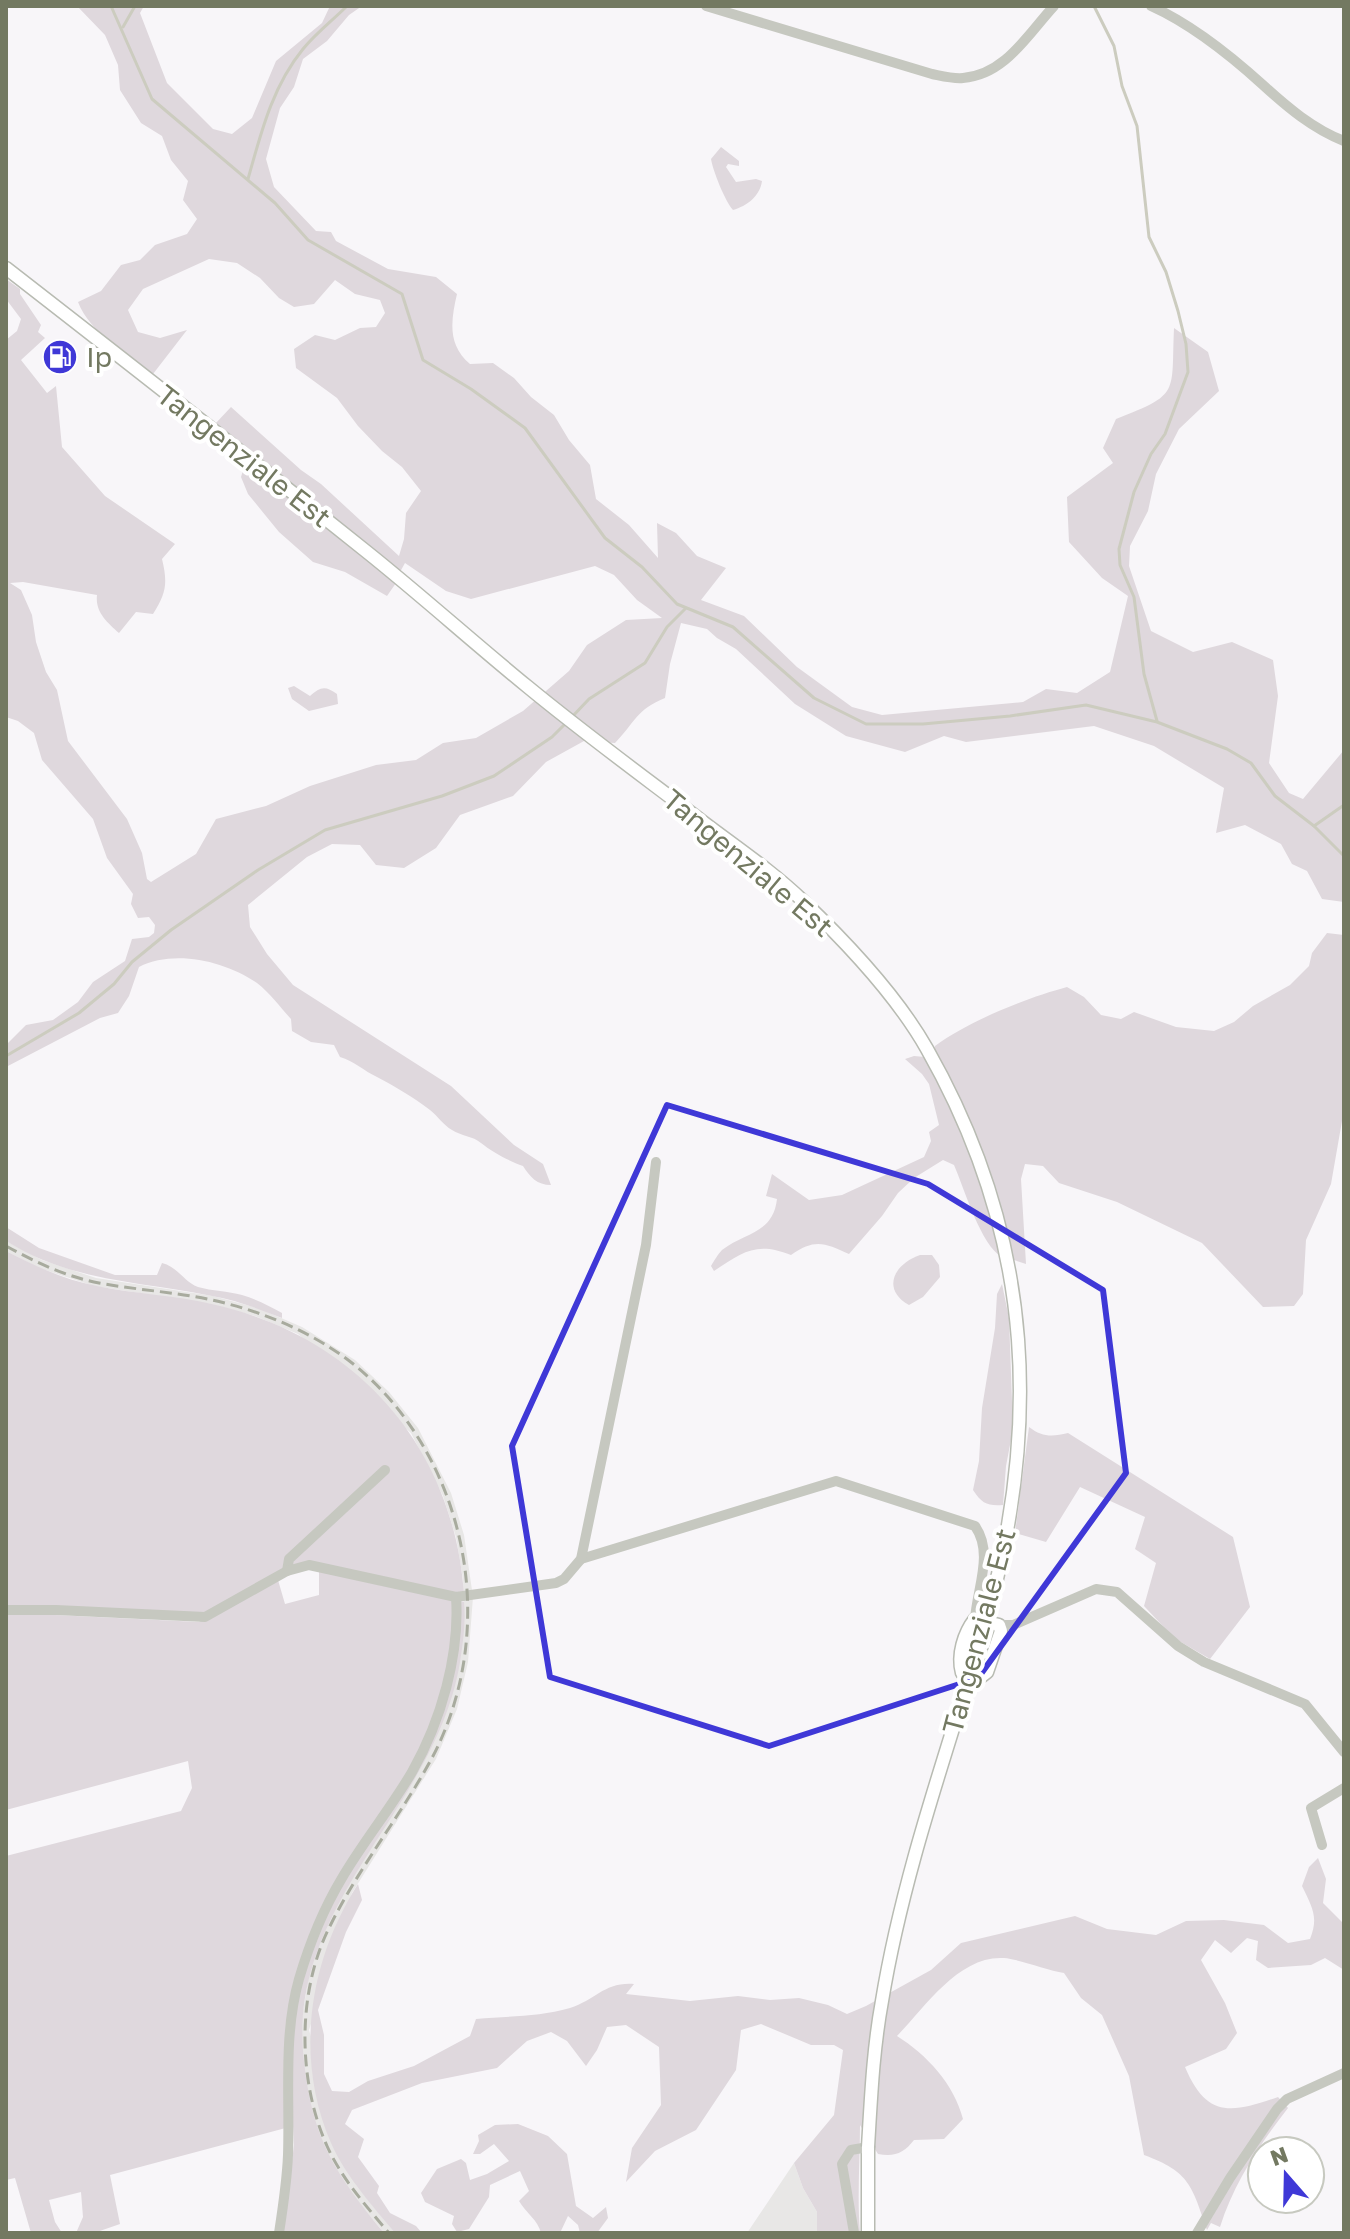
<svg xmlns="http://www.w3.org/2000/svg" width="1350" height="2239" font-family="'Golos Text',sans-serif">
<rect width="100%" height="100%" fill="#f8f6f9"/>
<!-- built -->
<g fill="#e8e7e6">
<polygon points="6,1241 42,1260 96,1278 213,1296 258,1308 302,1327 355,1360 389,1392 418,1428 451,1493 464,1535 473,1597 468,1662 457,1709 436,1759 352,1893 309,2030 356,2185 395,2233 384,2233 348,2190 323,2147 308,2101 300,2030 310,1968 324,1927 464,1626 463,1579 456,1537 443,1496 411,1433 298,1334 255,1316 211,1304 94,1286 39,1268 6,1251"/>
<polygon points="794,2163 803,2188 817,2212 817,2233 747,2233"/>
</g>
<!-- green -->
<g fill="#dfd8dd">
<path d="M77,6H144L140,13L167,83L213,129L232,134L252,118L276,61L322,23L330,6H362L349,15L327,41L303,59L294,87L280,108L266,159L274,187L316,231L331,232L336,241L388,269L436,277L457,294C451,320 447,345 470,364L493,363L514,378L531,397L554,415L569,440L590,465L596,499L629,525L658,558L657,523L676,533L697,556L726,568L701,600L744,616L797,667L852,707L882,715L1023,702L1046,689L1077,693L1110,672L1128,596L1102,578L1069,542L1067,497L1113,463L1103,448L1116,419C1181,394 1171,394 1174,328L1208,352L1219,391L1179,429L1156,474L1148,511L1130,546L1129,566L1151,631L1193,652L1232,642L1273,660L1278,696L1269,763L1289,793L1303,799L1344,750V902L1322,899L1307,871L1292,864L1281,844L1245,825L1216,833L1224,788L1154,746L1094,726L966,742L944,736L905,752L846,736L795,704L736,649L717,638L707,629L681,623L670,664L665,698C636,710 636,721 615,743L584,741L546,762L513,796L460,815L436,848L404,868L376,865L360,845L332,844L307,857L248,905L250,927L267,954L293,985L451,1086L514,1145L543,1164L551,1185C537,1185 530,1177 523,1166C509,1161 492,1152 481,1143C473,1136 461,1136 452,1130C443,1125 438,1116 430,1110C413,1097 396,1087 377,1077C364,1071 354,1061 340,1057L334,1045L311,1042L292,1031L291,1019C280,1007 270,993 257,983C225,961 174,949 139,967L129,996L118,1013L100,1018L6,1067V1045L26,1025L53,1020L78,1002L93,982L125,961L132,939L149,937L154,933L155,925L149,917L138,918L131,904L133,894L107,858L93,819L42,760L34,733L18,721L6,717V340L17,331L21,319L6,299V279L20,289V294L41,325L38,332L45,338L21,360L47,393L56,386L62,447L105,496L175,544L162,559C168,584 166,593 153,614L136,612L119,633C107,622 95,612 97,595L23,582L10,583L21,590L32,615L36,642L46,672L57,690L68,741L127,819L142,853L147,879L151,882L196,854L216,819L266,806L310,786L376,765L416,760L443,743L476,738L523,711L569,671L587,645L626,620L662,618L637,600L614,575L595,566L471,599L446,591L405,563L400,572L215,424L231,407L301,470L321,484L399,556L404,539L406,513L421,491L402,467L382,451L358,426L337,398L296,368L294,349L315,335L335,340L360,328L376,327L385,313L380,300L355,294L335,280L314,304L294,307L279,298L260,278L237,263L209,259L143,289L128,310L138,332L160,338L187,330L153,374C127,354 90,333 78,302L101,291L121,265L140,260L155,245L187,234L197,219L183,200L188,181L171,160L162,136L141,123L120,90L118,65L105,35Z"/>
<path d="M721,147L739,161V166L728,164L726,167L736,182L756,179L762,181C760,196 747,206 733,210C725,201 713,171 711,159Z"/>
<polygon points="245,464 396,583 387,596 345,572 313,562 279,532 248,494 241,477"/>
<path d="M294,686L310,696C320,687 325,685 337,694L338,704L309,711L292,699L288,688Z"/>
<path d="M1327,933L1344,935L1342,1121L1331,1184L1306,1240L1303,1294L1294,1306L1263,1307L1202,1243L1117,1202L1059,1183L1043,1166L1025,1164L1021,1179L1026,1264L1014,1260L984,1157L934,1051L935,1046C969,1021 1026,998 1067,987L1084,997L1101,1015L1121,1019L1134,1012L1176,1027L1214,1031L1234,1022L1253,1006L1290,985L1309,966L1312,953Z"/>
<path d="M914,1056L925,1057C960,1126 983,1182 1002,1257C981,1246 964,1188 954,1165L943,1160L914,1178L898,1193L882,1216L849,1254C825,1243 815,1238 791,1255C756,1241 743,1252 714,1271L711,1266C714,1261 718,1254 722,1250C745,1232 773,1234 777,1199L766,1196L772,1174L809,1200L842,1195L924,1157L931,1141L929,1132L939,1125L929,1084L922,1074L905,1059Z"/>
<path d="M6,1227L39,1248L115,1275H157L162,1263C178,1267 183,1281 198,1287C212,1291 228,1291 242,1295C256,1299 269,1306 282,1313V1318C259,1309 236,1300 212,1296C139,1281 72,1282 6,1241Z"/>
<path d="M6,1251C35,1266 65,1280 97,1286C135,1294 174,1295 212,1304C356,1336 454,1446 464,1595L306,1562L204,1615L6,1609Z"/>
<path d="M920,1255H932L939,1265L940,1277L923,1297L909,1305C881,1289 894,1264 920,1255Z"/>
<path d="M1002,1284L1009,1318L1013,1429L1006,1466L1003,1505C988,1506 982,1504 973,1490L979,1461L982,1408L995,1328L997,1294Z"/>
<path d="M1029,1427C1042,1437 1052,1437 1068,1433L1233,1537L1250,1607L1210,1659L1174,1638L1144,1606L1156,1563L1135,1549L1145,1517L1080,1487L1046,1542L1015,1533Z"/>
<path d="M319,1569L464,1602C466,1623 463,1642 460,1662C436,1810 285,1902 304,2061C312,2138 335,2174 384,2233H283L294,2145L293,2126L110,2175L120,2224L94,2233H76L83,2217L81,2192L49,2200L55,2222L62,2233H31L15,2178L6,2180V1856L181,1811L192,1788L188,1761L6,1810V1615H55L199,1622L278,1580L285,1604L319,1595Z"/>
<path d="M1318,1858L1326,1879L1323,1903L1344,1924V1970L1325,1958L1311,1965L1268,1968L1256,1960L1258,1941L1247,1938L1231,1953L1215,1940L1201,1960L1225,2003L1237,2033L1226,2049L1185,2067C1207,2119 1232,2113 1278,2097L1288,2108C1260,2144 1234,2183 1220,2227L1211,2223L1207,2230C1192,2186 1190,2172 1144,2155L1129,2076L1102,2015L1081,1998L1064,1973C1047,1970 1018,1959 1004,1958C959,1955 925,2007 897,2036C927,2055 954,2084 963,2119L944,2139L914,2140C904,2153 895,2157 878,2154L860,2125C860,2161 857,2197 860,2233H817V2212L803,2188L794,2163L834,2115L843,2050L834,2045H811L761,2024L741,2030L736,2070L696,2130L655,2151L626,2182L632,2148L661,2105L659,2047L626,2025L607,2027L597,2050L586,2066L567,2041L551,2032L527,2041L497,2068L422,2083L352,2110L345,2124L364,2139L358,2157L379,2186L377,2193L390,2213L416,2226L422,2233H395C372,2205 346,2177 331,2143C294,2057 309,1961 358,1884L362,1900L346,1932L318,2010L324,2035V2074L332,2091L349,2092L368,2081L414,2066L470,2036L476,2019C509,2016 539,2017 570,2008C596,2000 604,1982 634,1984L626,1994L690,2001L738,1996L770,2000L799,1998L828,2005L847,2014L866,2006L931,1970L961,1943L1075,1916L1107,1929L1156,1935L1186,1921L1224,1920L1264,1925L1288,1943L1310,1939C1319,1917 1312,1907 1302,1886L1309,1867Z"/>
<path d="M518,2124L548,2136L567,2154L576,2206L593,2218L606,2207L608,2218L597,2233H580L578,2225L568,2216L560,2233H541C538,2220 526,2213 519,2201L529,2191L520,2171L490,2185L489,2197L469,2229L457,2232L452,2224L454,2216L425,2202L421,2193L437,2169L461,2159L466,2163L470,2180L487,2174L509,2161L494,2144L480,2154H473L479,2141L478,2135L495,2125Z"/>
</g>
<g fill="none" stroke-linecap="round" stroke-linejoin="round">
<!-- stream -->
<g stroke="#ccccbf" stroke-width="3">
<polyline points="111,6 152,99 275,203 308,240 402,294 423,360 471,389 525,428 605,538 642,567 677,604 733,627 814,698 866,724 923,724 1010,716 1086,705 1157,722 1227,749 1251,763 1275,796 1314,826 1344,856"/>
<polyline points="1094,6 1114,46 1122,86 1137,126 1149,237 1166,272 1178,311 1186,344 1188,372 1165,434 1151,454 1134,492 1119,549 1120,565 1134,597 1144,674 1157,721"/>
<polyline points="123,27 135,6"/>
<path d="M248,179C261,133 272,87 303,49C316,33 333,20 347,6"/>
<polyline points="571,718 589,699 645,663 667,627 685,609"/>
<polyline points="1314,826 1344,805"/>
<polyline points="6,1056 79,1013 114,984 132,962 171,930 258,870 325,830 442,796 494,776 552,737 566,723"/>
</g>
<!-- major casing -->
<g stroke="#b8bbb2" stroke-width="15">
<g id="major">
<path d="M6,268C127,362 247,456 367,552C422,596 474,643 528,687C585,734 644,777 703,822C736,847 773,872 803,901C847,943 897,996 927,1049C1036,1241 1043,1434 980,1642"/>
<path d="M975,1619L999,1625L1001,1631L987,1672L978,1679L962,1673C957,1655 964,1633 975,1619Z"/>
<polyline points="868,2147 868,2233"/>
</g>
</g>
<!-- minor -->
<g stroke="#c6c8c0" stroke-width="10">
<path d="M706,6L932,74C942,76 953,79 963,78C1005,75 1028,34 1054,6"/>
<path d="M1151,6C1191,24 1230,55 1263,85C1287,107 1313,129 1344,141"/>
<path d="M581,1559L836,1481L975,1526C994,1553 977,1588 975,1619"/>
<polyline points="287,1571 289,1559 385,1470"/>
<polyline points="6,1610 56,1610 205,1617 287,1571 309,1565 456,1597 556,1583 564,1579 581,1559 646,1245 656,1162"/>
<polyline points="999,1625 1013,1625 1096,1589 1117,1592 1178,1646 1204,1662 1305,1704 1344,1752"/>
<polyline points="1322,1845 1311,1808 1344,1788"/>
<path d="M279,2233C283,2207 287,2181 288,2155C290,2097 283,2035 299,1979C309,1945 324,1908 342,1878C363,1842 391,1808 412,1772C441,1721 460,1655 456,1597"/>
<polyline points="854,2233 842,2164 851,2150 868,2147"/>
<polyline points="1197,2233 1230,2178 1277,2109 1287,2099 1344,2073"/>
</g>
<!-- major -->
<use href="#major" stroke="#fff" stroke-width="12"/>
<!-- rail -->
<path stroke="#a8ab9e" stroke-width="3" stroke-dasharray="12 6" stroke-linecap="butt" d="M6,1246C35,1262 67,1277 99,1283C137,1290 175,1292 212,1300C262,1311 312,1332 352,1363C399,1400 434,1454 452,1511C478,1592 472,1682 432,1758C401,1815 360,1866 331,1924C297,1989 297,2079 327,2146C342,2179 366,2206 389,2233"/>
<!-- major-bridge casing -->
<g stroke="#b8bbb2" stroke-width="15" stroke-linecap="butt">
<path id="major-bridge" d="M868,2147C871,2098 873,2050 882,2001C902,1879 944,1760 980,1642"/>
</g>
<!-- major-bridge -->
<use href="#major-bridge" stroke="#fff" stroke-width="12"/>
</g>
<!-- marked area -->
<path fill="none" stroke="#3f38d7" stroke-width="6" stroke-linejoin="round" d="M667,1105L928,1184L1103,1290L1126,1473L978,1678L769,1746L550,1677L512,1446Z"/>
<!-- icons -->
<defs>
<g id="fuel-disc" transform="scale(1.8)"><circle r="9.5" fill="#3f38d7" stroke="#fff"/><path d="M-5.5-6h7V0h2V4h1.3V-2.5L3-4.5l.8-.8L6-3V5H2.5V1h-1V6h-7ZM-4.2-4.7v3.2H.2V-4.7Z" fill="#fff"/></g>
</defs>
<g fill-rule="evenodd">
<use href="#fuel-disc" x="60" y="357"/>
</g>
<g text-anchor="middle" stroke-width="8" stroke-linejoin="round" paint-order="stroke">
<!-- poi labels -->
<g font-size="28" fill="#737961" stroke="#fff" text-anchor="start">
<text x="86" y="367">Ip</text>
</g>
<!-- street labels -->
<g font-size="28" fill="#737961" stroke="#fff">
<text transform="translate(244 456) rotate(38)" y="10">Tangenziale Est</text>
<text transform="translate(748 863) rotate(40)" y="10">Tangenziale Est</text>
<text transform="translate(979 1631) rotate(-75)" y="10">Tangenziale Est</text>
</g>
</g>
<!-- border -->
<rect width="1350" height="2239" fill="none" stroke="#737961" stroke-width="16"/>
<!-- north arrow -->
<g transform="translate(1286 2175) rotate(340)"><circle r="38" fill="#ffffff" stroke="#c7c9c0" stroke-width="2"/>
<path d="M0-6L14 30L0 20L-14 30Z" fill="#3f38d7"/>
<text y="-12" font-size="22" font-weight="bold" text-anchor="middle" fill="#737961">N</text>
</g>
</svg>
